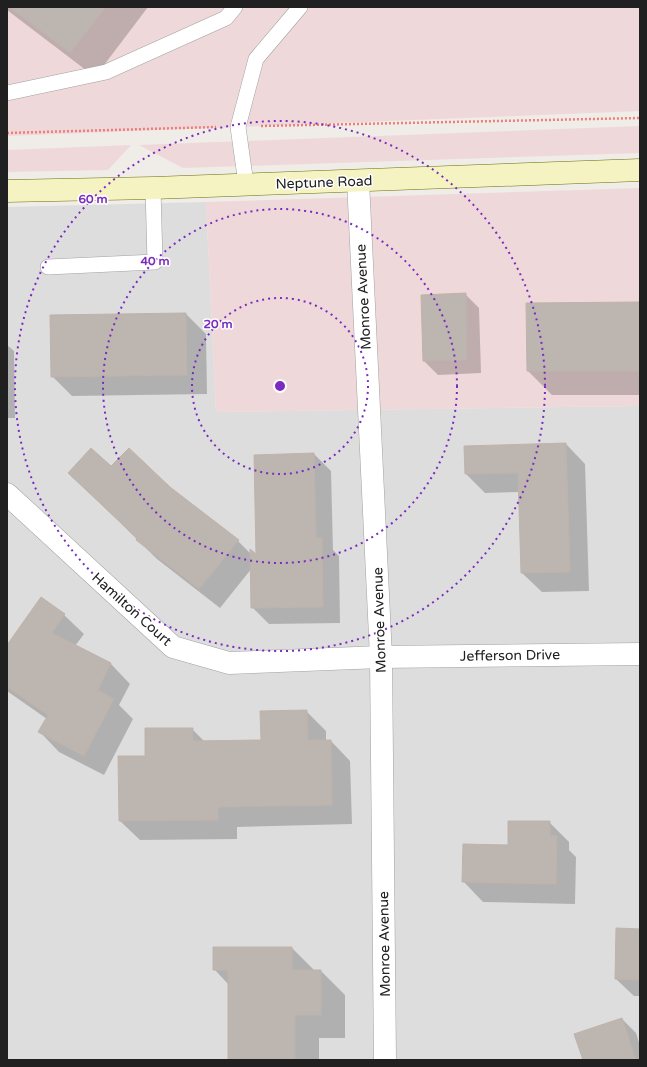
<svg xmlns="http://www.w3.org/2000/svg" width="647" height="1067" font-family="'Varela Round',sans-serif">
<rect width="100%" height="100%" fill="#f0ece7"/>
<!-- residential -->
<polygon fill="#dedddd" points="206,202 216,412 640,406 640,1060 7,1060 7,207"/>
<!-- commercial -->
<g fill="#efd8d9">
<polygon points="7,7 640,7 640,111 7,136"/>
<polygon points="640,126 640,153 183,168 139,145"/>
<polygon points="131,145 108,170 7,172 7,150"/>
<polygon points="640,188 640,406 216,412 206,202"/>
</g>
<!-- shadow -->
<g fill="#0003">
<polygon points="7,7 148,7 95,77 7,10"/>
<polygon points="465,294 479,308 481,373 438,375 424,361 422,296"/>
<polygon points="640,303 640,395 552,395 528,371"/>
<polygon points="186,314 206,334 207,394 72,396 52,376 51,316"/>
<polygon points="7,345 14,351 15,418 7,418"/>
<polygon points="566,444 585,464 589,591 542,592 522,573 520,492 485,493 466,474"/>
<polygon points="314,454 331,471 333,550 339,556 340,623 269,624 252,607 252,568 220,608 157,559 89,492 111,468 169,487 238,541 251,554 258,556"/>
<polygon points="64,615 84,634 75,646 111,664 130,684 119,705 133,719 104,775 59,752 40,732 47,719 7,691 7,647"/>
<polygon points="306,711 326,731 326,741 331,741 350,761 352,824 237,827 237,839 140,840 120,821 146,757 192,729 205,742 262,741"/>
<polygon points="549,822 569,842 569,850 576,857 575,904 483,902 464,882 464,845 509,846"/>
<polygon points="640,930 640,996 634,996 616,979"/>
<polygon points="292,948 315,971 321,971 345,995 345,1038 319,1038 319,1060 229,1060 229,985 214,969"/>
<polygon points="622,1019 636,1033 640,1046 640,1060 584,1060"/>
</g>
<!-- building -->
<g fill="#bdb5b0" stroke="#c0b3ab">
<polygon points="9,7 106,7 70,53"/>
<polygon points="466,293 467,360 423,361 421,295"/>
<polygon points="640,302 640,371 527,371 526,303"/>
<polygon points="186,313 187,375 51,377 50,315"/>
<polygon points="566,443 570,572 521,573 518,473 465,474 464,446"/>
<polygon points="91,448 111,466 129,448 170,487 239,540 199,589 136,540 137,538 68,473"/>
<polygon points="314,453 316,538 322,538 323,607 251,608 250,549 256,554 254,455"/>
<polygon points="41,597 65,614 52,633 111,663 98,690 114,699 84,756 38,732 48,715 7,687 7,645"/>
<polygon points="307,710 308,740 331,740 332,805 218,807 218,820 119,821 118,756 145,756 145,728 193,728 193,741 261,740 260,711"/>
<polygon points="508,821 550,821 550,836 557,836 556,884 462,882 463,844 508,845"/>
<polygon points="616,928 640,929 640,980 615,979"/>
<polygon points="213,947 292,947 292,970 321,970 321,1015 295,1015 295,1060 228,1060 228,970 213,970"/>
<polygon points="622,1018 636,1060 583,1060 574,1034"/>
</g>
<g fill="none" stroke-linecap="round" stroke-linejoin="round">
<!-- service casing -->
<g stroke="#a1a1a1" stroke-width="16">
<g id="service">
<polyline points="7,93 106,72 226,18 235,7"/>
<polyline points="246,184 238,127 256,59 300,7"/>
<polyline points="48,267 155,262 153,188"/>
</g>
</g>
<!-- minor casing -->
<g stroke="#a1a1a1" stroke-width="23">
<g id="minor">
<polyline points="358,181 381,657 385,1060"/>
<polyline points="7,494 173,647 229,663 381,657 640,654"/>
</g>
</g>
<!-- secondary casing -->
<g stroke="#6c6f0f" stroke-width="23">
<polyline id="secondary" points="7,191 153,188 640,170"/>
</g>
<!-- path -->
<g stroke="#ee7d7a" stroke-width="2.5" stroke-dasharray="2 2" stroke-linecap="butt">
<polyline points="261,126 640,118"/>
<polyline points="7,133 216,127"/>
</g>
<!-- service -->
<use href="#service" stroke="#fff" stroke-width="15"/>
<!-- minor -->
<use href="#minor" stroke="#fff" stroke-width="22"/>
<!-- secondary -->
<use href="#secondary" stroke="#f4f3c1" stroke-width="22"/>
</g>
<!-- distance rings -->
<g fill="none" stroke="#7b2cbf" stroke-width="2" stroke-dasharray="2 4">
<circle cx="280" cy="386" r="88"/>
<circle cx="280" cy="386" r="177"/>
<circle cx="280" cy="386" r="265"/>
</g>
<g text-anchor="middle" stroke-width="3" stroke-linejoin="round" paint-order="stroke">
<!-- street labels -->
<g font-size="14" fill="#202020" stroke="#fff">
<text transform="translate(324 182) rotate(-2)" y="5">Neptune Road</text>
<text transform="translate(363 297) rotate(-93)" y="5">Monroe Avenue</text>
<text transform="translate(132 609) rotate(42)" y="5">Hamilton Court</text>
<text transform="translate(379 620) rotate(-92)" y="5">Monroe Avenue</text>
<text transform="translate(510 655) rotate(-1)" y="5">Jefferson Drive</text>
<text transform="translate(384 944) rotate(-91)" y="5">Monroe Avenue</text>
</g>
</g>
<circle cx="280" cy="386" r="6" fill="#7b2cbf" stroke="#fff" stroke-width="2"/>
<g font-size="12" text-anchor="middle" font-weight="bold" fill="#7b2cbf" stroke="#fff" stroke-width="3" stroke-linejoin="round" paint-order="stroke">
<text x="93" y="203">60 m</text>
<text x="155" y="265">40 m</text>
<text x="218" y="328">20 m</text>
</g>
<!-- border -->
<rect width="647" height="1067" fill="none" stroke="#202020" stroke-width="16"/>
</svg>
